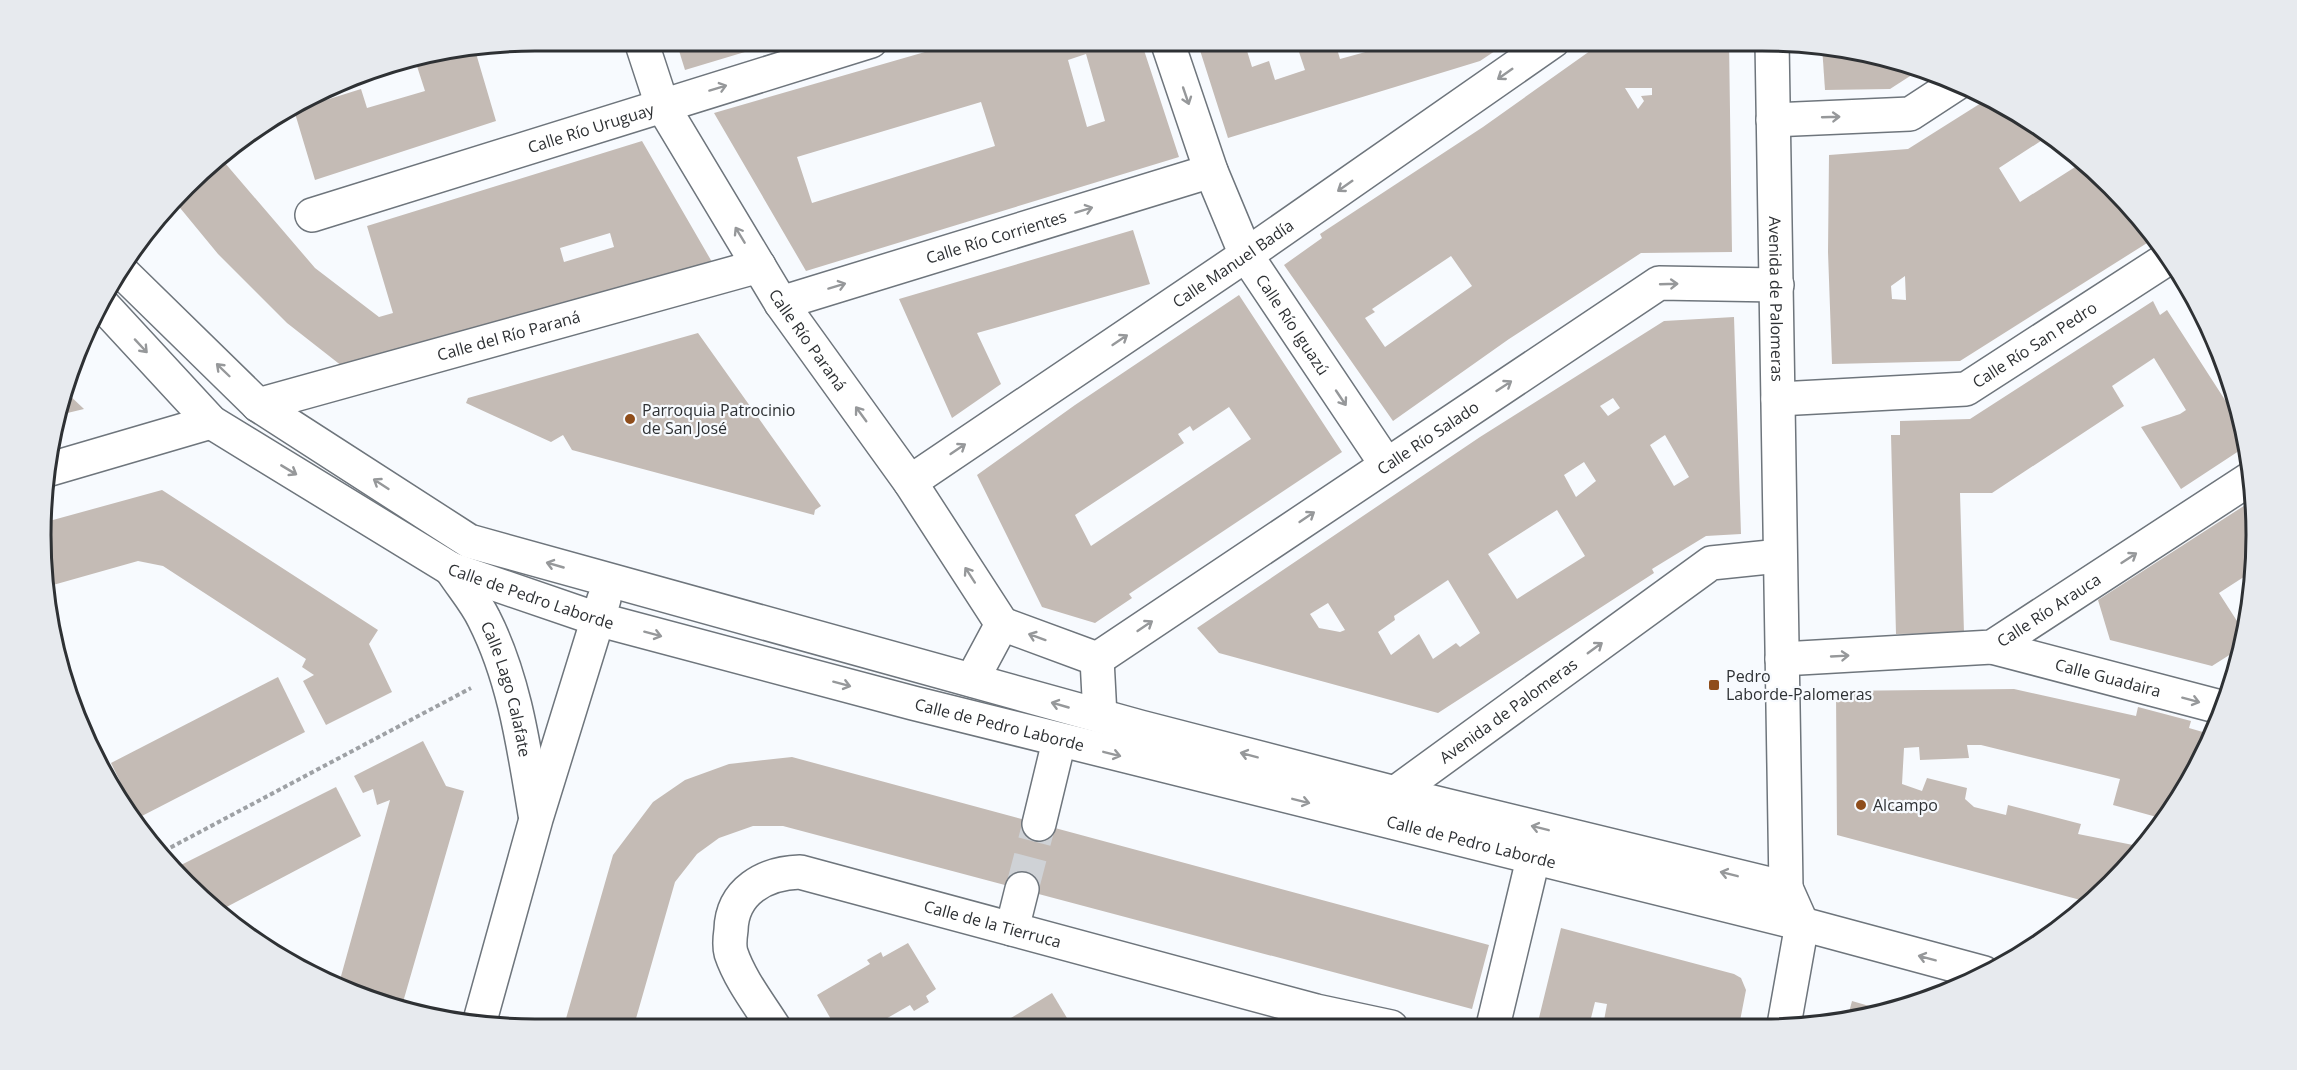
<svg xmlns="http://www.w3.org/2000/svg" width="2297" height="1070" font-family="'Open Sans',sans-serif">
<rect width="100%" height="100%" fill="#f7fafe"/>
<!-- building -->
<g fill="#c4bbb5" fill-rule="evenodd">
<polygon points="676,41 781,41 685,70"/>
<path d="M963,41H1141L1179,157L806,271L714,113ZM1086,54L1105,121L1087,127L1068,60ZM981,102L995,146L812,203L797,157Z"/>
<polygon points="1197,41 1244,41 1252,67 1269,61 1275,80 1305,70 1299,52 1335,42 1340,59 1369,51 1365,41 1510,41 1480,61 1228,138"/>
<path d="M1604,41H1729L1732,252L1641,253L1509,339L1393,421L1284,265L1322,238L1320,234L1483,127ZM1625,88H1652V95L1641,96L1644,101L1638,109ZM1451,256L1472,286L1385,347L1365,318L1375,312L1372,309Z"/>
<polygon points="1822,46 1858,50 1921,69 1890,89 1825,90"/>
<polygon points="475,50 496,121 315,180 294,110 361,89 367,108 425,91 415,60"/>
<path d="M1989,98L2036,124L2050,135L1999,168L2020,202L2083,162L2111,185L2155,238L1960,361L1832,364L1828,252L1829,155L1908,149ZM1905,276L1906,300L1892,299L1891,286Z"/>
<path d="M642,141L712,262L347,370L287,323L218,254L176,203L209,163L219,156L315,268L379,317L393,313L367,226ZM610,233L614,247L564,262L560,248Z"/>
<polygon points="1133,230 1150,284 977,333 1001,384 952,418 899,299"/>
<path d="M1239,295L1342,452L1129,594L1132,598L1095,623L1042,607L977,475L1075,405ZM1229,407L1251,439L1091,546L1075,515L1184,443L1178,434L1190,426L1193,431Z"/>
<polygon points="2153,301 2160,315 2167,310 2245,431 2248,445 2181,489 2141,427 2180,414 2186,410 2154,358 2112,386 2124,406 1992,493 1960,493 1964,633 1896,634 1891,435 1900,435 1900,421 1970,419"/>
<path d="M1734,317L1741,534L1706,536L1652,569L1654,573L1438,713L1219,653L1197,628L1480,437L1664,321ZM1613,398L1620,408L1608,416L1600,406ZM1665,435L1689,477L1674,486L1650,445ZM1584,462L1596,481L1576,497L1564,475ZM1557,510L1585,556L1517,599L1488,554ZM1448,580L1480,633L1460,647L1456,643L1433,659L1419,634L1391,655L1378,632L1395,620L1394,616ZM1328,603L1345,630L1340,632L1319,628L1310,614Z"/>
<polygon points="698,333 821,506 815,510 814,515 572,450 563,435 551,442 466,403 468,398"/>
<polygon points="67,393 84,409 59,415 64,402"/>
<polygon points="162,490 378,630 369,644 392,692 326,725 303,681 314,675 302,667 306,659 163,566 138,561 46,587 42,523"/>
<polygon points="2253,500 2256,535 2253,571 2219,593 2246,635 2242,647 2212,666 2110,640 2098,600"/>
<polygon points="278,677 305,732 138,818 111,763"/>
<polygon points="2014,689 2136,716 2138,707 2191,721 2189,728 2213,735 2181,790 2173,788 2164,819 2113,805 2120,779 1981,745 1967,745 1969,758 1920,760 1919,747 1904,748 1902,784 1922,791 1927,778 1967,788 1965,799 1974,807 2006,815 2008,805 2081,824 2078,834 2143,847 2088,902 1837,835 1836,691"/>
<polygon points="423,741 446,786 464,791 401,1009 346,992 338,987 390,800 377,805 373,789 363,793 354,776"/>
<polygon points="792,757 1489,945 1472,1009 783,826 753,826 719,838 697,854 675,882 633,1029 563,1029 613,855 653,802 685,780 729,764"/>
<polygon points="336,787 361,836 217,912 209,907 177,867"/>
<polygon points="1561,928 1734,974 1741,978 1746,990 1739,1026 1603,1026 1607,1004 1595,1002 1589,1026 1537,1026"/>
<polygon points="908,943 936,989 926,996 929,1002 914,1011 910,1005 870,1028 836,1028 817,995 870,964 867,960 881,952 883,957"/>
<polygon points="1052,993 1073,1028 1010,1028 1006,1021"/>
<polygon points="1852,1001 1883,1010 1847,1020"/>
</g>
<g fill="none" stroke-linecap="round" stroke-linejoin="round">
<!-- minor-tunnel -->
<polyline stroke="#cfd2d6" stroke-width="33" stroke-dasharray="33 16" stroke-linecap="butt" points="1022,889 1039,824"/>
<!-- pedestrian casing -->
<g stroke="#6e757c" stroke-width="36">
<g id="pedestrian">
<path id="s1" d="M258,405L759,266"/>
<polyline points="1493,1026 1533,859"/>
</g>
</g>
<!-- minor casing -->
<g stroke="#6e757c" stroke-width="36">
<g id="minor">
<path id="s2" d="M641,41L662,105L781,303L910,482L1002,624"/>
<path id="s3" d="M1167,41L1211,171L1246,255L1386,464"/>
<path id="s4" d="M1772,41L1786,888"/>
<polyline points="1773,120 1910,114 1959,82"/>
<path id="s5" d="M312,215L871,41"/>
<path id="s6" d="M781,303L1211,171"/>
<path id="s7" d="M1778,399L1966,389L2170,257"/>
<polyline points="47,470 211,422"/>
<path id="s8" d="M910,482L1246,255L1553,41"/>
<path id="s9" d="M1992,647L2224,708"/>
<path id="s10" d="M1097,659L1659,283L1777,285"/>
<path id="s11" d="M1782,659L1992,647L2251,478"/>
<polyline points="972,680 1002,624 1097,659 1100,716"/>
<path id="s12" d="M1395,793L1711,563L1780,556"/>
<polyline points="1039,824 1059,741"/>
<polyline points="1012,929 1022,889"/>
<polyline points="1784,1025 1802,924"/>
<path id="s13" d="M775,1029C760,1005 740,980 731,953C729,946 730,937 731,930C732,891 765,873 800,872L1316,1011L1391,1027"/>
</g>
</g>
<!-- tertiary casing -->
<g stroke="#6e757c" stroke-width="36">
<g id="tertiary">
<polyline points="121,271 258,405 469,541 1140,727 1395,793 1786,888 1802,924"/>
<path id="s14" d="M101,303L211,422L451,569L597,619L913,703L1802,924L1984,973"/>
<path id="s15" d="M451,569C462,586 476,602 484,619C515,680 524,749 535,814"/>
<polyline points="479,1024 536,819 604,599"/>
</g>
</g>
<!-- path -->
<polyline stroke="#9ea1a5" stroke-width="4" stroke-dasharray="4.5 3" stroke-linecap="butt" points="164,851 471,688"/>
<!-- pedestrian -->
<use href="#pedestrian" stroke="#fff" stroke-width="33"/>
<!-- minor -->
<use href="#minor" stroke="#fff" stroke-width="33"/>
<!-- tertiary -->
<use href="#tertiary" stroke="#fff" stroke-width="33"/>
</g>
<!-- one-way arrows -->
<defs><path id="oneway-shaft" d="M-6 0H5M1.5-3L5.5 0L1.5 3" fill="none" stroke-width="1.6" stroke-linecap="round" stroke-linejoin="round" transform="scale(1.5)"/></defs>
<g stroke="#96989a">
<use href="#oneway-shaft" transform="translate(1505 74) rotate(145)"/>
<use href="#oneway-shaft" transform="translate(718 88) rotate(-17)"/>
<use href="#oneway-shaft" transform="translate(1186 96) rotate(71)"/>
<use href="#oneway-shaft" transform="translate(1831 117) rotate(-2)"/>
<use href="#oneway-shaft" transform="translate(1345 186) rotate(145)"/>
<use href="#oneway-shaft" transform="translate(1084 210) rotate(-17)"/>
<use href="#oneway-shaft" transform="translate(740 235) rotate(-121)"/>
<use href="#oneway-shaft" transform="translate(1669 284) rotate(-2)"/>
<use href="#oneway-shaft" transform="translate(837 286) rotate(-17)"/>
<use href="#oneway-shaft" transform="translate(1120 340) rotate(-34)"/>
<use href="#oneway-shaft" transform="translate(141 346) rotate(47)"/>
<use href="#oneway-shaft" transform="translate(223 370) rotate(-136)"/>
<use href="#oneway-shaft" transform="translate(1504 386) rotate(-33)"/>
<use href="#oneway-shaft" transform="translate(1341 398) rotate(56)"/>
<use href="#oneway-shaft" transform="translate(861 414) rotate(-126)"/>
<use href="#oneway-shaft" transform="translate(958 449) rotate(-34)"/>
<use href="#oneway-shaft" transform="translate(289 470) rotate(31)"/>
<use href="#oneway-shaft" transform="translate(381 484) rotate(-147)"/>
<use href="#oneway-shaft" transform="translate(1307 517) rotate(-34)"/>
<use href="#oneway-shaft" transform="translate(2129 558) rotate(-33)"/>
<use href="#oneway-shaft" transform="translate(555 565) rotate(-164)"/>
<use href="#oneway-shaft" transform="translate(970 575) rotate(-123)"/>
<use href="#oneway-shaft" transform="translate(1145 626) rotate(-34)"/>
<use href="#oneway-shaft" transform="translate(653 634) rotate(15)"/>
<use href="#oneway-shaft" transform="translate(1037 637) rotate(-160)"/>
<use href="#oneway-shaft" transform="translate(1595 648) rotate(-36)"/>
<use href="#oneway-shaft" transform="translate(1840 656) rotate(-3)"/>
<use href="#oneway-shaft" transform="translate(842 684) rotate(15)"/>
<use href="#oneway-shaft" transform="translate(2191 700) rotate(15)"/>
<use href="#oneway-shaft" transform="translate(1060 705) rotate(-164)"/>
<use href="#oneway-shaft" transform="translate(1112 754) rotate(14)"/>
<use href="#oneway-shaft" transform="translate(1249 755) rotate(-165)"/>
<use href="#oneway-shaft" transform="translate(1301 801) rotate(14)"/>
<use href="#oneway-shaft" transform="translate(1540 828) rotate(-166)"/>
<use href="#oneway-shaft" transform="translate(1729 874) rotate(-166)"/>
<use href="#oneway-shaft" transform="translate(1927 958) rotate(-165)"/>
</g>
<!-- markers -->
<g fill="#8f4d1b" stroke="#f7fafe" stroke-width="2">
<circle cx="630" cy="419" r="6"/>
<rect x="1708" y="679" width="12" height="12" rx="3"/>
<circle cx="1861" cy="805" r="6"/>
</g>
<g text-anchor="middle" stroke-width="4.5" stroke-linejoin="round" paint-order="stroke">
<!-- street labels -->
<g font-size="16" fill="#2e3134" stroke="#f7fafe">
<text dy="6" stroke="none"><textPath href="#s5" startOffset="292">Calle Río Uruguay</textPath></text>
<text dy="6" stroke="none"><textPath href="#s6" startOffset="225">Calle Río Corrientes</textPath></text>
<text dy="6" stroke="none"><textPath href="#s8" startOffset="390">Calle Manuel Badía</textPath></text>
<text dy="6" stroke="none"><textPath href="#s4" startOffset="258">Avenida de Palomeras</textPath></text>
<text dy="6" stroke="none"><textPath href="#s3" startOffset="312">Calle Río Iguazú</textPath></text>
<text dy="6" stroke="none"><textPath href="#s1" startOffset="260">Calle del Río Paraná</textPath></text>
<text dy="6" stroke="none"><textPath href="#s2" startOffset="344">Calle Río Paraná</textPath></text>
<text dy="6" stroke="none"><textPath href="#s7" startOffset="270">Calle Río San Pedro</textPath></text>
<text dy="6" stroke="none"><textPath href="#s10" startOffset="398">Calle Río Salado</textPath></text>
<text dy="6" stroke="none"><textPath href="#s14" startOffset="528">Calle de Pedro Laborde</textPath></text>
<text dy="6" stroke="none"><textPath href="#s11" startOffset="278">Calle Río Arauca</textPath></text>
<text dy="6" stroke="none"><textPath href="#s9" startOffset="120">Calle Guadaira</textPath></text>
<text dy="6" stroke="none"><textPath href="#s15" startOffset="134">Calle Lago Calafate</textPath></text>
<text dy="6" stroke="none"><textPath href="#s12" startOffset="140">Avenida de Palomeras</textPath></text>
<text dy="6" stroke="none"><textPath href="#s14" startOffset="1014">Calle de Pedro Laborde</textPath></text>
<text dy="6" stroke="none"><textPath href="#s14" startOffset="1500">Calle de Pedro Laborde</textPath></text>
<text dy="6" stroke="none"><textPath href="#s13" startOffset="411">Calle de la Tierruca</textPath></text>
</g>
<!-- poi labels -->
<g font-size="16" fill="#2e3134" stroke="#f7fafe" text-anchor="start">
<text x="642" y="416">Parroquia Patrocinio<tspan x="642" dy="18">de San José</tspan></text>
<text x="1726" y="682">Pedro<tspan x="1726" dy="18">Laborde-Palomeras</tspan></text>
<text x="1873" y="811">Alcampo</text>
</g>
</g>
<!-- crop -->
<path d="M0 0H2297V1070H0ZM535 51H1762A484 484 0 0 1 2246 535V535A484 484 0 0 1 1762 1019H535A484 484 0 0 1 51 535V535A484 484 0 0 1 535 51Z" fill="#e7eaee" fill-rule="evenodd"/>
<path fill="none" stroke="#2e3134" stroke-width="3" d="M535 51H1762A484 484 0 0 1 2246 535V535A484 484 0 0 1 1762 1019H535A484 484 0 0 1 51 535V535A484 484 0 0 1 535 51Z"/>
</svg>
